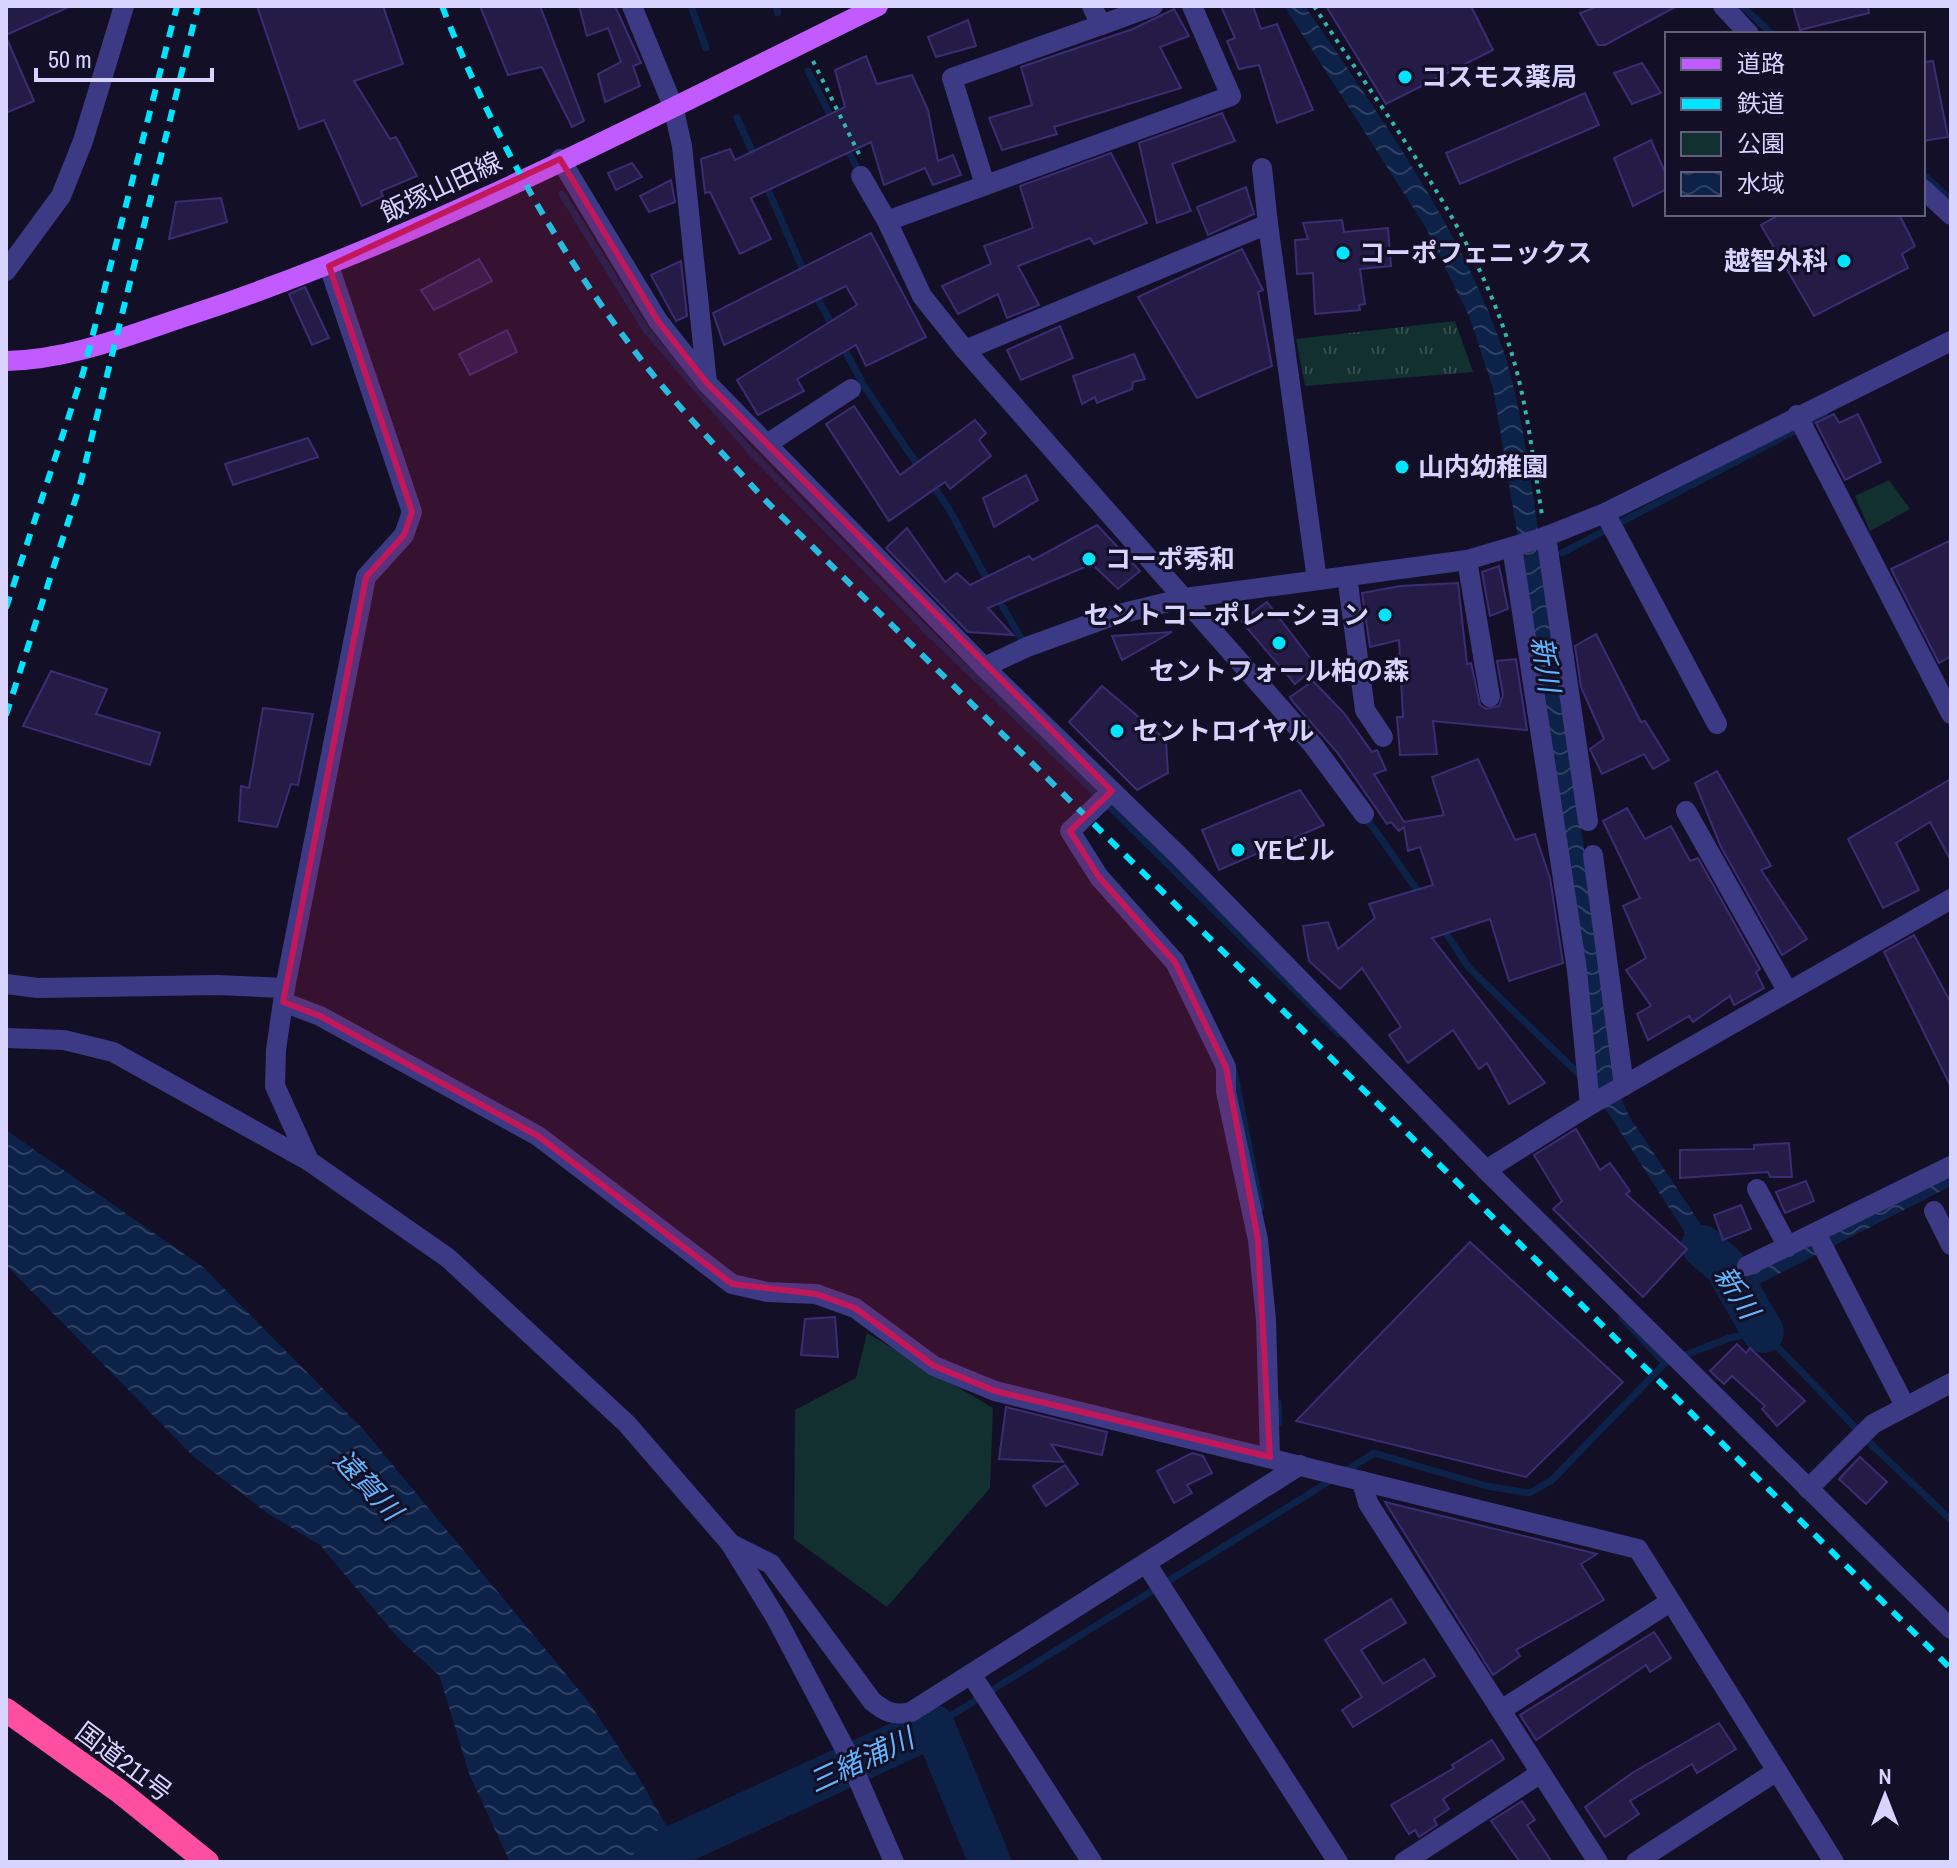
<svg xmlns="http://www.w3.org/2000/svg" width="1957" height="1868" font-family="'Archivo Narrow','Noto Sans JP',sans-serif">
<defs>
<pattern id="grass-tufts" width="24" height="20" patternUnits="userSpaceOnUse" patternTransform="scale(2)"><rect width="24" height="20" fill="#12302f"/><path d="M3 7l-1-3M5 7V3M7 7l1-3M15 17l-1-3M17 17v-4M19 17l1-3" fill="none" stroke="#344d4e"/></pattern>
<pattern id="water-waves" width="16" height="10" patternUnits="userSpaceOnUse" patternTransform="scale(2)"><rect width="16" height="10" fill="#0c2248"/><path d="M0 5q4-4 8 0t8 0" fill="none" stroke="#2f4163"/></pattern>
</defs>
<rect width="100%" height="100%" fill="#130f26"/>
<!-- grass -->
<polygon fill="url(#grass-tufts)" points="1455,321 1473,372 1305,386 1296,339"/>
<!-- park -->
<g fill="#12302f">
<polygon points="1889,480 1910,509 1870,531 1855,496"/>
<polygon points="867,1333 993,1408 990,1488 887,1607 794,1539 795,1410 856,1378"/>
</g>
<!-- water -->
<g fill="url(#water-waves)">
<path d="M1284,6H1305C1374,108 1455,219 1498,336C1518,388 1525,446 1534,502L1620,1096L1629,1116L1719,1252L1743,1278L1951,1175V1186L1751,1288L1735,1290L1712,1259L1698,1253L1603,1105L1597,1089L1517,532L1493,388L1469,316L1426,228Z"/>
<polygon points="6,1130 203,1267 363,1429 588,1701 639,1778 687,1862 510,1862 470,1776 439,1675 399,1639 320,1545 267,1513 194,1457 6,1265"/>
</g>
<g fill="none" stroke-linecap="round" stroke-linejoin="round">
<!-- stream -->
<g stroke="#0c2248" stroke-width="7">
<polyline points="691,6 706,48"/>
<polyline points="776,6 778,13"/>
<polyline points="1742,6 1772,34"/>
<polyline points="808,71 833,121"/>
<polyline points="737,118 756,160"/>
<polyline points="846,146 860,174"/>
<polyline points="1923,174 1951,200"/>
<polyline points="765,183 805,274"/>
<polyline points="562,194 646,330 752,453 931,635 1102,799"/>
<polyline points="814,292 833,327"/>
<polyline points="842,345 864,386 921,470"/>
<polyline points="931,483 949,509 989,583"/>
<polyline points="1562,553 1825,415"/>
<polyline points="997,597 1025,645"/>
<polyline points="1108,805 1339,1034"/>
<polyline points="1365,816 1422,897"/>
<polyline points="1442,927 1469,968 1583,1078"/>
<polyline points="1234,1071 1261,1208"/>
<polyline points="1622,1318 1665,1363"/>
<polyline points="1278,1403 1279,1422"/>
<polyline points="1344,1472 1374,1453 1486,1486 1529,1493 1551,1481 1665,1363 1729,1338 1763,1332 1875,1448 1951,1520"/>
<polyline points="934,1726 1333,1479"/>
</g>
<!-- river -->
<g stroke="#0c2248" stroke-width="42">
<polyline points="1702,1246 1725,1266 1763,1332"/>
<polyline points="655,1855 934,1726 990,1862"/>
</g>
</g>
<!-- building -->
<g fill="#241b47" stroke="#3b2d73" stroke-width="2">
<polygon points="6,6 71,6 6,35"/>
<polygon points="257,6 383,6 403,64 354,81 390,139 396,137 417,176 381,191 383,196 362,206 324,120 299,129"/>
<polygon points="480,6 540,6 584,121 572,127 542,67 508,75"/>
<polygon points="579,6 615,6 641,63 633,66 640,86 605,102 598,74 621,62 608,28 587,36"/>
<polygon points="1221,6 1253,6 1261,29 1277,24 1313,110 1277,123 1259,65 1239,69 1227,41 1235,38"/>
<polygon points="1326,6 1471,6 1493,50 1386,104"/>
<polygon points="1599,6 1677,6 1605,45 1598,45 1580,13"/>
<polygon points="1793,6 1868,6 1869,13 1800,30"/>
<polygon points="1174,9 1189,36 1160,47 1181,88 1054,127 1057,134 1002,150 989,118 1032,105 1021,67 1133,29"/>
<polygon points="968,20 976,46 936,57 928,37"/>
<polygon points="6,37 34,101 6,113"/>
<polygon points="866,56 877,84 912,75 928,110 938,161 953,155 961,175 933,185 925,168 884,185 871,142 751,198 771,239 740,254 710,192 705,193 701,159 730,149 735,160 845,107 835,70"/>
<polygon points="1933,61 1948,137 1923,141 1923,62"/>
<polygon points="1642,63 1661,93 1632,104 1614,73"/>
<polygon points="1585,93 1599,125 1460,184 1446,153"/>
<polygon points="1222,113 1235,141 1172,164 1191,211 1157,223 1139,143"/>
<polygon points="1651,140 1667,177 1667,189 1633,206 1614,158"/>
<polygon points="1111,153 1147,223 1094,244 1090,238 1018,266 1039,305 1007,318 998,294 958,314 942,286 991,264 984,246 1033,228 1020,186"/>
<polygon points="632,163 642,177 616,190 608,173"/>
<polygon points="671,180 675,202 649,212 640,196"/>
<polygon points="1246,187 1254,214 1208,235 1197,207"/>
<polygon points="221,198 227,222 169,239 176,202"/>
<polygon points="1780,214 1899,214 1915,246 1902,254 1908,268 1814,316 1761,225"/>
<polygon points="1342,220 1344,232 1388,228 1391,266 1360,269 1365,304 1359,305 1360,310 1315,314 1313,273 1297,274 1295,240 1308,239 1303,223"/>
<polygon points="871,233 926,337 866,366 856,345 797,379 804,391 758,415 737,380 857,305 846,286 724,345 713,313"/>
<polygon points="1242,249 1263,290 1258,292 1272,366 1197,398 1138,297"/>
<polygon points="479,259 492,281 434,310 421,290"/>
<polygon points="681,261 687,316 676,321 651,275"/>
<polygon points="305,287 329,338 312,345 289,294"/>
<polygon points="1060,326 1073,358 1021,380 1007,350"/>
<polygon points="507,330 517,352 470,375 459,354"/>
<polygon points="1134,354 1145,379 1133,382 1132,389 1097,403 1095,397 1082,404 1073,376"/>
<polygon points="854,406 900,475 975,420 986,433 979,440 991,456 950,489 945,482 889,521 826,424"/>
<polygon points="1834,414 1839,423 1858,414 1881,462 1845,480 1816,423"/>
<polygon points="308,438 318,457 233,485 225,464"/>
<polygon points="1026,475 1038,500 994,527 983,498"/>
<polygon points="1097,525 1140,571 1118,589 1092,564 988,608 1013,635 968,632 886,548 907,528 945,582 957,573 970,585 1029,556 1033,560"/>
<polygon points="1951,540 1951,656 1939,663 1891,569"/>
<polygon points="1499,566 1508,609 1490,616 1482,572"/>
<polygon points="1458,583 1467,664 1471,663 1480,705 1486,709 1499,706 1503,695 1497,661 1516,659 1527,730 1433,721 1437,754 1400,755 1397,717 1403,717 1399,640 1370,647 1362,593 1400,586"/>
<polygon points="1267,602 1316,666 1295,684 1241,621"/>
<polygon points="1172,632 1122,660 1112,636"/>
<polygon points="1596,634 1641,722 1645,721 1669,760 1653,769 1644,754 1602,774 1590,749 1604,739 1581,687 1575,646"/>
<polygon points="51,671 107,689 96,714 160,733 150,765 23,726"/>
<polygon points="1313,681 1343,712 1372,752 1377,750 1386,770 1374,774 1404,822 1444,815 1432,777 1478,759 1515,840 1535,834 1550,878 1563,963 1509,981 1490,919 1432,938 1545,1083 1509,1104 1487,1063 1479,1069 1453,1030 1408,1063 1389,1035 1401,1027 1362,968 1340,989 1309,961 1303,926 1328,922 1338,949 1375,918 1369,904 1433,885 1420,847 1408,851 1404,827 1399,831 1391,822 1387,824 1337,752 1293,702 1290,697"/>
<polygon points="1102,686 1166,740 1168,773 1137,790 1069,722"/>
<polygon points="263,708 313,714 298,785 291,784 277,827 239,821 241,786 249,788"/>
<polygon points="1717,771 1771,866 1761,870 1807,939 1782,955 1721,847 1695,783"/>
<polygon points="1951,779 1951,861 1930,822 1896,843 1919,890 1883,908 1848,839"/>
<polygon points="1300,790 1324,825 1219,870 1202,830"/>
<polygon points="1627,808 1645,839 1671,826 1690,861 1698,858 1760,969 1756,972 1764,988 1734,1005 1730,996 1693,1022 1689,1016 1648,1040 1637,1014 1651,1006 1626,970 1646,958 1623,906 1640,898 1603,821"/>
<polygon points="1914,935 1951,1003 1951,1087 1884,952"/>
<polygon points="1576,1129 1600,1170 1610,1163 1630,1191 1626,1194 1687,1249 1643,1297 1553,1209 1562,1201 1534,1155"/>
<polygon points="1789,1143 1792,1177 1770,1177 1768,1172 1680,1178 1680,1150 1754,1149 1754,1145"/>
<polygon points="1806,1181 1814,1201 1785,1213 1776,1192"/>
<polygon points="1741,1205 1751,1229 1723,1240 1714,1215"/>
<polygon points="1470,1242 1623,1382 1526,1477 1296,1421"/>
<polygon points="835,1317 838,1357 801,1355 805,1319"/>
<polygon points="1737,1344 1746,1353 1750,1348 1805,1401 1777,1426 1762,1409 1765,1406 1732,1376 1724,1384 1710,1371"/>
<polygon points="1006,1407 1107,1432 1102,1455 1051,1444 1063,1462 999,1459"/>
<polygon points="1192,1453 1203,1456 1212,1473 1187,1485 1192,1493 1174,1503 1157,1471"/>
<polygon points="1860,1457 1887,1482 1866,1504 1839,1479"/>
<polygon points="1065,1465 1078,1484 1046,1506 1033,1486"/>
<polygon points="1385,1502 1597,1554 1581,1564 1604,1600 1516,1650 1520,1656 1493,1675"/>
<polygon points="1391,1599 1406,1623 1361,1650 1383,1684 1424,1659 1435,1676 1353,1727 1342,1710 1362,1697 1325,1640"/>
<polygon points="1654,1632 1671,1658 1650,1672 1646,1665 1536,1740 1520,1715"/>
<polygon points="1719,1723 1736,1749 1697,1773 1692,1764 1630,1801 1639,1814 1605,1837 1585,1807 1632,1773"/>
<polygon points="1492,1740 1504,1759 1443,1799 1449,1809 1434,1819 1437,1825 1419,1837 1415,1830 1409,1834 1391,1805 1454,1768 1452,1765"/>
<polygon points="1522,1801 1535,1820 1527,1825 1552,1862 1520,1862 1491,1821"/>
</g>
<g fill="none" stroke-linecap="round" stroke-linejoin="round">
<!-- path -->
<g stroke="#2fb8b0" stroke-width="4" stroke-dasharray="4 6" stroke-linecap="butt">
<path d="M1314,6C1383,113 1473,225 1510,348C1527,401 1533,460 1542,515"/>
<polyline points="813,61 860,156"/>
</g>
<!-- minor -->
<g stroke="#3d3a85" stroke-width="20">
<polyline points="632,6 673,106 682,146 707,383"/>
<polyline points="1092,6 1101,25 1153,6"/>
<polyline points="1192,6 1231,96 887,221 922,296 965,350 1313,745 1364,814"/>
<polyline points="1723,6 1749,34"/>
<polyline points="560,159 658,321 707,383 984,667 1178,855 1486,1170 1951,1629"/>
<polyline points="861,176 887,221"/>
<polyline points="985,185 952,78 1101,25"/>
<polyline points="1923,189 1951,215"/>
<polyline points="1268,224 1317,580"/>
<polyline points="6,271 61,196 83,141 124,6"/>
<polyline points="965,350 1268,224 1262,168"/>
<polyline points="1797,415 1951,714"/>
<polyline points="767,444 851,389"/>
<polyline points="1605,513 1717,724"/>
<polyline points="1546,536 1588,821"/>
<polyline points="1512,547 1577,970 1590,1105"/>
<polyline points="1467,560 1490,697"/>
<polyline points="1347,576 1365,710 1383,737"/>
<polyline points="984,667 1027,647 1115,615 1185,598 1467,560 1542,538 1605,513 1951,341"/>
<polyline points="1112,791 1070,831 1099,877 1175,962 1226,1067 1226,1092 1258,1240 1266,1320 1270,1457"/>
<polyline points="1686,811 1788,992"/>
<polyline points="1593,855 1624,1086"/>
<polyline points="6,984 38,988 217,985 285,988"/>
<polyline points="283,1002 320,1016 538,1136 732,1284 767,1292 816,1294 855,1308 934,1366 995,1391 1638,1549 1834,1862"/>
<polyline points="6,1038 64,1040 113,1052 309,1161 448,1258 627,1424 730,1543 776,1618 844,1747 894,1862"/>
<polyline points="309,1161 275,1086 276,1050 285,988 366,577 404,535 412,512 329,266"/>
<polyline points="1486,1170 1590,1105 1951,899"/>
<polyline points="1757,1189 1788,1247"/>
<polyline points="1934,1211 1951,1245"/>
<polyline points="1816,1233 1905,1406"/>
<polyline points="1747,1266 1951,1166"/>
<polyline points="1362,1481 1368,1503 1598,1862"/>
<polyline points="1808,1489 1873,1424 1951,1383"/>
<path d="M731,1544L771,1564L872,1701C885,1712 894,1716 911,1712L1300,1465"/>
<polyline points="1146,1563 1338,1862"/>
<polyline points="971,1674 1092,1862"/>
<polyline points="1501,1710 1670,1602"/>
<polyline points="1404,1862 1541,1773"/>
<polyline points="1636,1862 1777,1771"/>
</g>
<!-- major -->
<path stroke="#c25bff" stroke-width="20" d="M6,361C71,360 132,334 193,314C431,235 654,116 878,6"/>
<!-- highway -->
<polyline stroke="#ff4fa3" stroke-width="24" points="6,1710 119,1791 207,1862"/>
<!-- rail -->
<g stroke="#00e5ff" stroke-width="6" stroke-dasharray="12 10" stroke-linecap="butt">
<path d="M442,6C494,139 559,253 646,366C682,412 724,454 763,498L1951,1669"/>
<polyline points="6,608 83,373 177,6"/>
<polyline points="6,715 80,485 198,6"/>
</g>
</g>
<!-- marked area -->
<path fill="#c2185b" fill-opacity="0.2" stroke="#c2185b" stroke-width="6" stroke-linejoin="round" d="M560,159L658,321L707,383L1112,791L1070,831L1099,877L1175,962L1226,1067L1258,1240L1270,1457L995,1391L934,1366L855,1308L816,1294L732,1284L538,1136L320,1016L283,1002L366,577L404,535L412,512L329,266Z"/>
<!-- markers -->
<g fill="#00e5ff" stroke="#130f26" stroke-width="3">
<circle cx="1405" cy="77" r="8"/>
<circle cx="1343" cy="253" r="8"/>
<circle cx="1844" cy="261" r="8"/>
<circle cx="1402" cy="467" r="8"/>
<circle cx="1089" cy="559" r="8"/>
<circle cx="1385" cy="615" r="8"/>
<circle cx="1279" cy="643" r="8"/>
<circle cx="1117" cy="731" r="8"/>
<circle cx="1238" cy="850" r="8"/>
</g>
<g text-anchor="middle" stroke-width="6" stroke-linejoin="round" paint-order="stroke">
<!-- poi labels -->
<g font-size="26" font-weight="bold" fill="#d9d4ff" stroke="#130f26" text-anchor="start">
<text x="1421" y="86">コスモス薬局</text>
<text x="1359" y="262">コーポフェニックス</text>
<text x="1828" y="270" text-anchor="end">越智外科</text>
<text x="1418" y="476">山内幼稚園</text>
<text x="1105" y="568">コーポ秀和</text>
<text x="1369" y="624" text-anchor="end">セントコーポレーション</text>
<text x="1279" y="680" text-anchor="middle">セントフォール柏の森</text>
<text x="1133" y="740">セントロイヤル</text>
<text x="1254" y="859">YEビル</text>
</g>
<!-- street labels -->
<g font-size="26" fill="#d9d4ff" stroke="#130f26">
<text transform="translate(441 187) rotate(-25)" y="9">飯塚山田線</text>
<text transform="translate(124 1762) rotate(37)" y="9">国道211号</text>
</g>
<!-- water labels -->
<g font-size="28" font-style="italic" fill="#62b6ff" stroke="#130f26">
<text transform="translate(1546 664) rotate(81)" y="10">新川</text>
<text transform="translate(1737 1292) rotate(57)" y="10">新川</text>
<text transform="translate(368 1485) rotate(47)" y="10">遠賀川</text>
<text transform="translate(861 1760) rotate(-25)" y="10">三緒浦川</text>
</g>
</g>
<!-- border -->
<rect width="1957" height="1868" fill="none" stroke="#d9d4ff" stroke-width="16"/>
<!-- legend -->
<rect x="1665" y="32" width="260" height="184" fill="#130f26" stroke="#625e7d" stroke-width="2"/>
<rect x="1681" y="58" width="40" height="12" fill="#c25bff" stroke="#625e7d" stroke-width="2"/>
<text x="1737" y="72" font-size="24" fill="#d9d4ff">道路</text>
<rect x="1681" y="98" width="40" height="12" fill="#00e5ff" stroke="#625e7d" stroke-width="2"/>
<text x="1737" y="112" font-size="24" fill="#d9d4ff">鉄道</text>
<rect x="1681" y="132" width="40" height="24" fill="#12302f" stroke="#625e7d" stroke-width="2"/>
<text x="1737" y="152" font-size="24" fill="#d9d4ff">公園</text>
<rect x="1681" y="172" width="40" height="24" fill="url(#water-waves)" stroke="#625e7d" stroke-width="2"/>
<text x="1737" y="192" font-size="24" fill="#d9d4ff">水域</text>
<!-- north arrow -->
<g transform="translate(1885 1796)" stroke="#130f26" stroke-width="6" paint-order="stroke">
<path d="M0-6L14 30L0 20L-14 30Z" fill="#d9d4ff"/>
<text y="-12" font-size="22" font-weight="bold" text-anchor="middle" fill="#d9d4ff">N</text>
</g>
<!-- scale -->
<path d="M36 68v12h176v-12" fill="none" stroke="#d9d4ff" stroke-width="4"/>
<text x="48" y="68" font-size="24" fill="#d9d4ff" stroke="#130f26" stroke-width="6" paint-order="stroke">50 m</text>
</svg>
